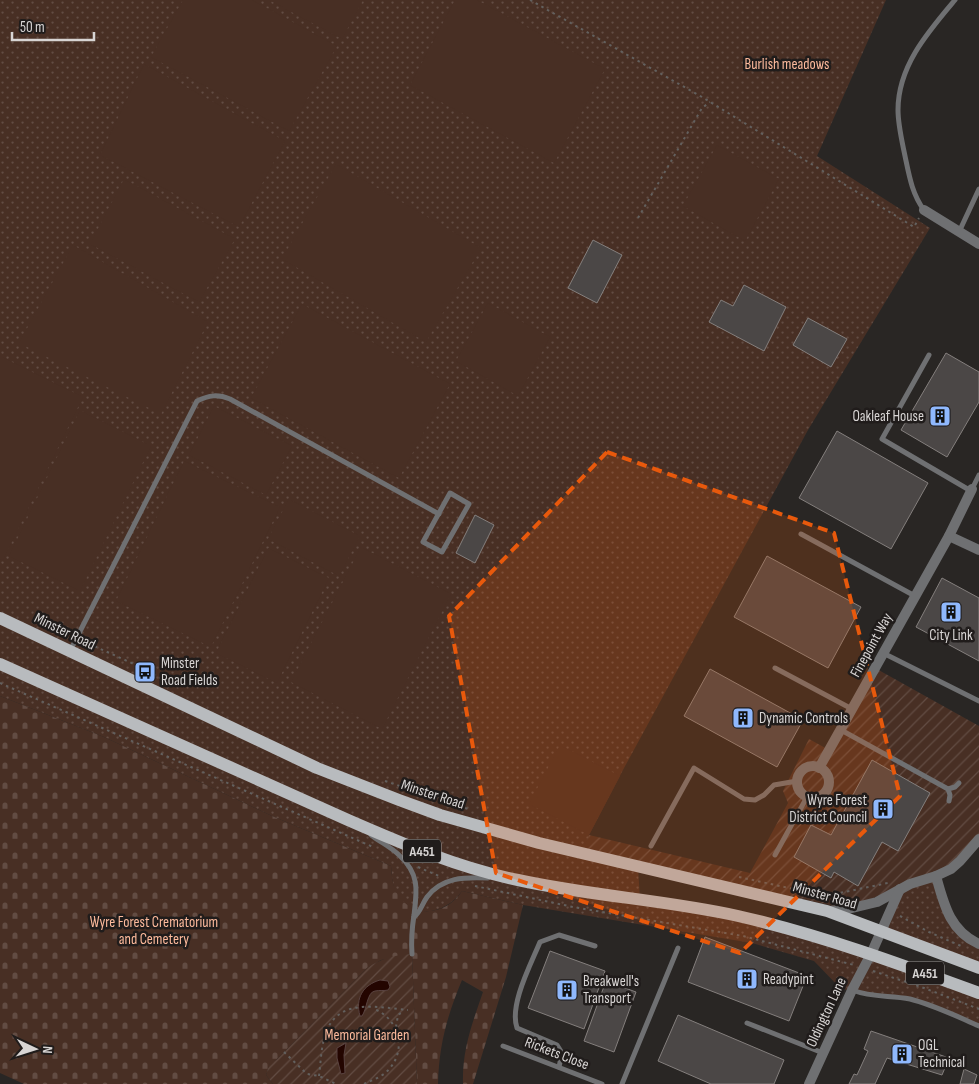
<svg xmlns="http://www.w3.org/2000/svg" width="979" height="1084" font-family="'Sofia Sans Condensed',sans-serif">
<defs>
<pattern id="grass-dots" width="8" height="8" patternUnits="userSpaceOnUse" patternTransform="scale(1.25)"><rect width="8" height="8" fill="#482f24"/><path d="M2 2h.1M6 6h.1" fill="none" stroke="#624c43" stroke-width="1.8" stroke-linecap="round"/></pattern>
<pattern id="cemetery-stones" width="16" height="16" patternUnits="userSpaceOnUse" patternTransform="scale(1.25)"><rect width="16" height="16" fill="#482f24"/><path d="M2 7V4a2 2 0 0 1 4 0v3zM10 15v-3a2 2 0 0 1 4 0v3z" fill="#624c43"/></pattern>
<pattern id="garden-furrows" width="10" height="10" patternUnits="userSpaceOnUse" patternTransform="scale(1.25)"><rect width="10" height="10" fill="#482f24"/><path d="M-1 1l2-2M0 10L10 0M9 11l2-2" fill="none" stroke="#624c43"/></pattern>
</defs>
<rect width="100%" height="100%" fill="#292624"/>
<!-- grass -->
<g fill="url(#grass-dots)">
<path d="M0,0H886L817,156L930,228L808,430L624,768L589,835L582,853L638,867L640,900L718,912L979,993V1026L908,999L841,989L814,961L752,943L523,905L462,891C446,914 413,921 396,893C392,885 392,875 391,866L272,816L104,737L0,696Z"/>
<polygon points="936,876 951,921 979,944 979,968 882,931 900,889"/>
</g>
<!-- cemetery -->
<path fill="url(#cemetery-stones)" d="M0,696L104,737L272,816L391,866C392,875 392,885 397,893C412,920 447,915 462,891L523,905L506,977L473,1084H463C462,1050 472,1024 483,992L462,980C447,1016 439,1045 438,1084H417L412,954L381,960L367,968L276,1060L270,1063L266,1075L273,1084H24L0,1073Z"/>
<!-- garden -->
<g fill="url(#garden-furrows)">
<polygon points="875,668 979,726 979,839 960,861 848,909 581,853 589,835 750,873 788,803 783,791 809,739 829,750"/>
<path d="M412,954L417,1084H273L266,1075L270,1062L276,1060L367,968C382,958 394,955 412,954Z"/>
</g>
<!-- pitch -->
<g fill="#482f24">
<polygon points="183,0 252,0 337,46 289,131 151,57"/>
<polygon points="269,0 363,0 342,39"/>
<polygon points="455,0 477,0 605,69 554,163 410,85"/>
<polygon points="144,64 285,141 239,227 100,155"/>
<polygon points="717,145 779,179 745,241 683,206"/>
<polygon points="336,164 481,248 426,342 282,259"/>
<polygon points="124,179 235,239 199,302 90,244"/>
<polygon points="73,245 208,322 161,414 19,343"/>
<polygon points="488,303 550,337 518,396 456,361"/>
<polygon points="302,304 450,384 399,478 251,398"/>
<polygon points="0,356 83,397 3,560 0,559"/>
<polygon points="214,406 292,446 266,495 189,455"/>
<polygon points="80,410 151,446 80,591 9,556"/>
<polygon points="184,461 280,507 211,647 116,601"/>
<polygon points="289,499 360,536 339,576 268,539"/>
<polygon points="361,547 451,594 382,729 291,682"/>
<polygon points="268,548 329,578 277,683 216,653"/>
<polygon points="560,745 620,776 589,835 529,804"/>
</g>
<!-- water -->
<g fill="#230500" stroke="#594340">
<path d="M380,980L388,981L390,987L388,990C384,991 380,990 375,991C367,992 367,1009 362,1016H360C355,998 363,985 380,980Z"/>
<polygon points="346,1043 344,1055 345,1073 341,1074 337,1058 337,1048"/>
</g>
<!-- building -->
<g fill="#4b4746" stroke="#847f7d">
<polygon points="593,240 622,255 597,303 568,288"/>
<polygon points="744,285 786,307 764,351 709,322 721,300 733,306"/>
<polygon points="808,318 847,339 831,367 793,345"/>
<polygon points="946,353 979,372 979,402 947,457 901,430"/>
<polygon points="837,431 928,483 891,549 799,498"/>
<polygon points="475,515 494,525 475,563 456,553"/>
<polygon points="767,556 861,607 828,668 734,617"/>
<polygon points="942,578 979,598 979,661 916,627"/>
<polygon points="710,669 803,720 777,767 684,716"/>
<polygon points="872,760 930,793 898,851 882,842 858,886 834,872 831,878 794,857 811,825 831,835"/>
<polygon points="705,937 807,976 789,1021 688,982"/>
<polygon points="550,951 605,971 584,1029 528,1008"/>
<polygon points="606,981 636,992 614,1052 584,1041"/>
<polygon points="678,1015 784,1060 774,1084 711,1084 658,1061"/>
<polygon points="871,1031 949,1058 942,1075 887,1058 875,1084 849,1084 854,1074 857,1075 868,1051 864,1049"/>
<polygon points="964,1069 977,1075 974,1084 960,1084"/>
</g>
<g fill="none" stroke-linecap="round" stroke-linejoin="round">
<!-- path -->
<g stroke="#63605e" stroke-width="2" stroke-dasharray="2.5 4" stroke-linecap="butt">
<polyline points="530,0 702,97 914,227 919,218"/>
<polyline points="638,218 702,108 710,102"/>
<polyline points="83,641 147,670 175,687"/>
<polyline points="0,683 373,847"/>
<polyline points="385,781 468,809"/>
<polyline points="418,867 439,876"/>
<polyline points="739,877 825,896 888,883"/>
<polyline points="475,886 573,907 743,936 854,965"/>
<polyline points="900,916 929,932 961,946"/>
<polyline points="873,971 924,988 979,1009"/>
<polyline points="396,1027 398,1015 404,1011"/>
<polyline points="284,1052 307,1074 319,1076 336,1084"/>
<path d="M319,1076C321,1061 321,1044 327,1030C341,997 381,1008 408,1010"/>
<path d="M364,1084C373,1080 384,1076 390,1068C407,1048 398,1018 374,1009"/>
</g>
<!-- service -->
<g stroke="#6f7072" stroke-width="5">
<path d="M924,210C912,194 909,175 905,156C902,141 898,125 898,110C898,66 928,32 955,0"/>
<polyline points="959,232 979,189"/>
<polyline points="929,355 882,439 971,491"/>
<polyline points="972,489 979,475"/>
<polygon points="450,493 469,504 442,552 423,542"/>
<polyline points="801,534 915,596"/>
<path d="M70,651L197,401C209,395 218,394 230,399L439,514"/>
<polyline points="883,653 979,701"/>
<polyline points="775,668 852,709"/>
<polyline points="841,730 948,789"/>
<polyline points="949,801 950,795 948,789 955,787 959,783"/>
<path d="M371,835C380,842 391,847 399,855C420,874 417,891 414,915C412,928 411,941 412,954"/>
<polyline points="651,846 694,768 744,799 755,800 764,795 774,785 797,781"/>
<polyline points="775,855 807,797"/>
<path d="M414,917C420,913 422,904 427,897C442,877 465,877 488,878"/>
<path d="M852,990C873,998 889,995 910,999C934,1005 956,1016 979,1026"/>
<polyline points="747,1023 823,1053"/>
<polyline points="503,1046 602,1084"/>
<path d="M559,1067L562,1053L557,1045L517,1028C509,1005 531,964 540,942L559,935L595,946"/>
<polyline points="622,1084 678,948"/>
</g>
<!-- minor -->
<g stroke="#6f7072" stroke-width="10">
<polyline points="924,210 979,244"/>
<polyline points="949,536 979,550"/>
<circle cx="813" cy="782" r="16"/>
<polyline points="819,768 949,536 972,489"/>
<path d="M936,876C944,905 950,931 979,944"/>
<polyline points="830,911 848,909 877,902 910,884 936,876 951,869 960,861 979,839"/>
<polyline points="809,1084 852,990 871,954 900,889"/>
</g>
<!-- primary -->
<g stroke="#b8bbbe" stroke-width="12">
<polyline points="0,618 317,768 399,800 440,815 539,843 827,911 979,968"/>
<path d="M0,664L348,820C403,844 459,868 518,880C591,896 666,900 738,916C821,935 900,964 979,993"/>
</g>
</g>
<!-- marked area -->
<path fill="#e8590c" fill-opacity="0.2" stroke="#e8590c" stroke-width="4" stroke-dasharray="10 6" stroke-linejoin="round" d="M607,452L834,533L900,796L740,953L496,873L449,616Z"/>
<!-- icons -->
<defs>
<g id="building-square" transform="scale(1.125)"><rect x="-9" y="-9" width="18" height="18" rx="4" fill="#8fb8fd" stroke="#201c1b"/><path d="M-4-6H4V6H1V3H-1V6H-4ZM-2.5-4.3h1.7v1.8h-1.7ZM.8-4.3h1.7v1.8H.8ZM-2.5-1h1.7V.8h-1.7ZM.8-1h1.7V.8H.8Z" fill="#111"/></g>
<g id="bus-square" transform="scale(1.125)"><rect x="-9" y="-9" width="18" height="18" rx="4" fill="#8fb8fd" stroke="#201c1b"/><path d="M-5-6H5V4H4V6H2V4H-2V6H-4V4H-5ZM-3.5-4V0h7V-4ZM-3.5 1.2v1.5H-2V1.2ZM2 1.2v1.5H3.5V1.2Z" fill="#111"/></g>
</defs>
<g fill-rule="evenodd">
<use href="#building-square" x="940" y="416"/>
<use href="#building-square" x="951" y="612"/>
<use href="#bus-square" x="145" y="672"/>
<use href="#building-square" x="743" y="718"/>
<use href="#building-square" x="883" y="809"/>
<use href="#building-square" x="747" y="979"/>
<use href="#building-square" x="567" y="990"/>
<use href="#building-square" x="902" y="1054"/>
</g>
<g text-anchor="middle" stroke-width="5" stroke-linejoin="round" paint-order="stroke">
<!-- shield labels -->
<g fill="#201c1b" stroke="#a19e9c" stroke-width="1">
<rect x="403" y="839.5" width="38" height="23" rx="4"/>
<rect x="906" y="961.5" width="38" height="23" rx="4"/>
</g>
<g font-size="14" font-weight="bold" fill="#d8d5d4">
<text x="422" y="856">A451</text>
<text x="925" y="978">A451</text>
</g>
<!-- park labels -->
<g font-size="15" fill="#fdba9c" stroke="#201c1b">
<text x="787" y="69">Burlish meadows</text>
<text x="154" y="927">Wyre Forest Crematorium<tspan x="154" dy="17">and Cemetery</tspan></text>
<text x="367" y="1040">Memorial Garden</text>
</g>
<!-- poi labels -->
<g font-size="15" fill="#d8d5d4" stroke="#201c1b" text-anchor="start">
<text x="924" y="421" text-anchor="end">Oakleaf House</text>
<text x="951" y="640" text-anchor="middle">City Link</text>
<text x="161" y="668">Minster<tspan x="161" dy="17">Road Fields</tspan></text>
<text x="759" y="723">Dynamic Controls</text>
<text x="867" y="805" text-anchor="end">Wyre Forest<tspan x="867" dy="17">District Council</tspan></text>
<text x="763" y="984">Readypint</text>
<text x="583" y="986">Breakwell's<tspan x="583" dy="17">Transport</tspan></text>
<text x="918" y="1050">OGL<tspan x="918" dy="17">Technical</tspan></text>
</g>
<!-- street labels -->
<g font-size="15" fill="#d8d5d4" stroke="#201c1b">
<text transform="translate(65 631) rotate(26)" y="5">Minster Road</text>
<text transform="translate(871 645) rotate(-61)" y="5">Finepoint Way</text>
<text transform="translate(433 794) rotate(18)" y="5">Minster Road</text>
<text transform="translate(825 895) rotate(16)" y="5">Minster Road</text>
<text transform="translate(826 1012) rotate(-65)" y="5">Oldington Lane</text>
<text transform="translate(557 1053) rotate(21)" y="5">Rickets Close</text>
</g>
</g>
<!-- north arrow -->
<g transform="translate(35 1049) rotate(94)" stroke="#201c1b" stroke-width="4" paint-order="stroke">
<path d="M0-4L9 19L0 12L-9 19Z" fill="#d8d5d4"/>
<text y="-8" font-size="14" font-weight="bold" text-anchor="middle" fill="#d8d5d4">N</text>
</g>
<!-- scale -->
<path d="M12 32v8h82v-8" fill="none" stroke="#d8d5d4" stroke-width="2.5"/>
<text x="20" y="32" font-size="15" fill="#d8d5d4" stroke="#201c1b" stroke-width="4" paint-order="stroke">50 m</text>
</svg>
